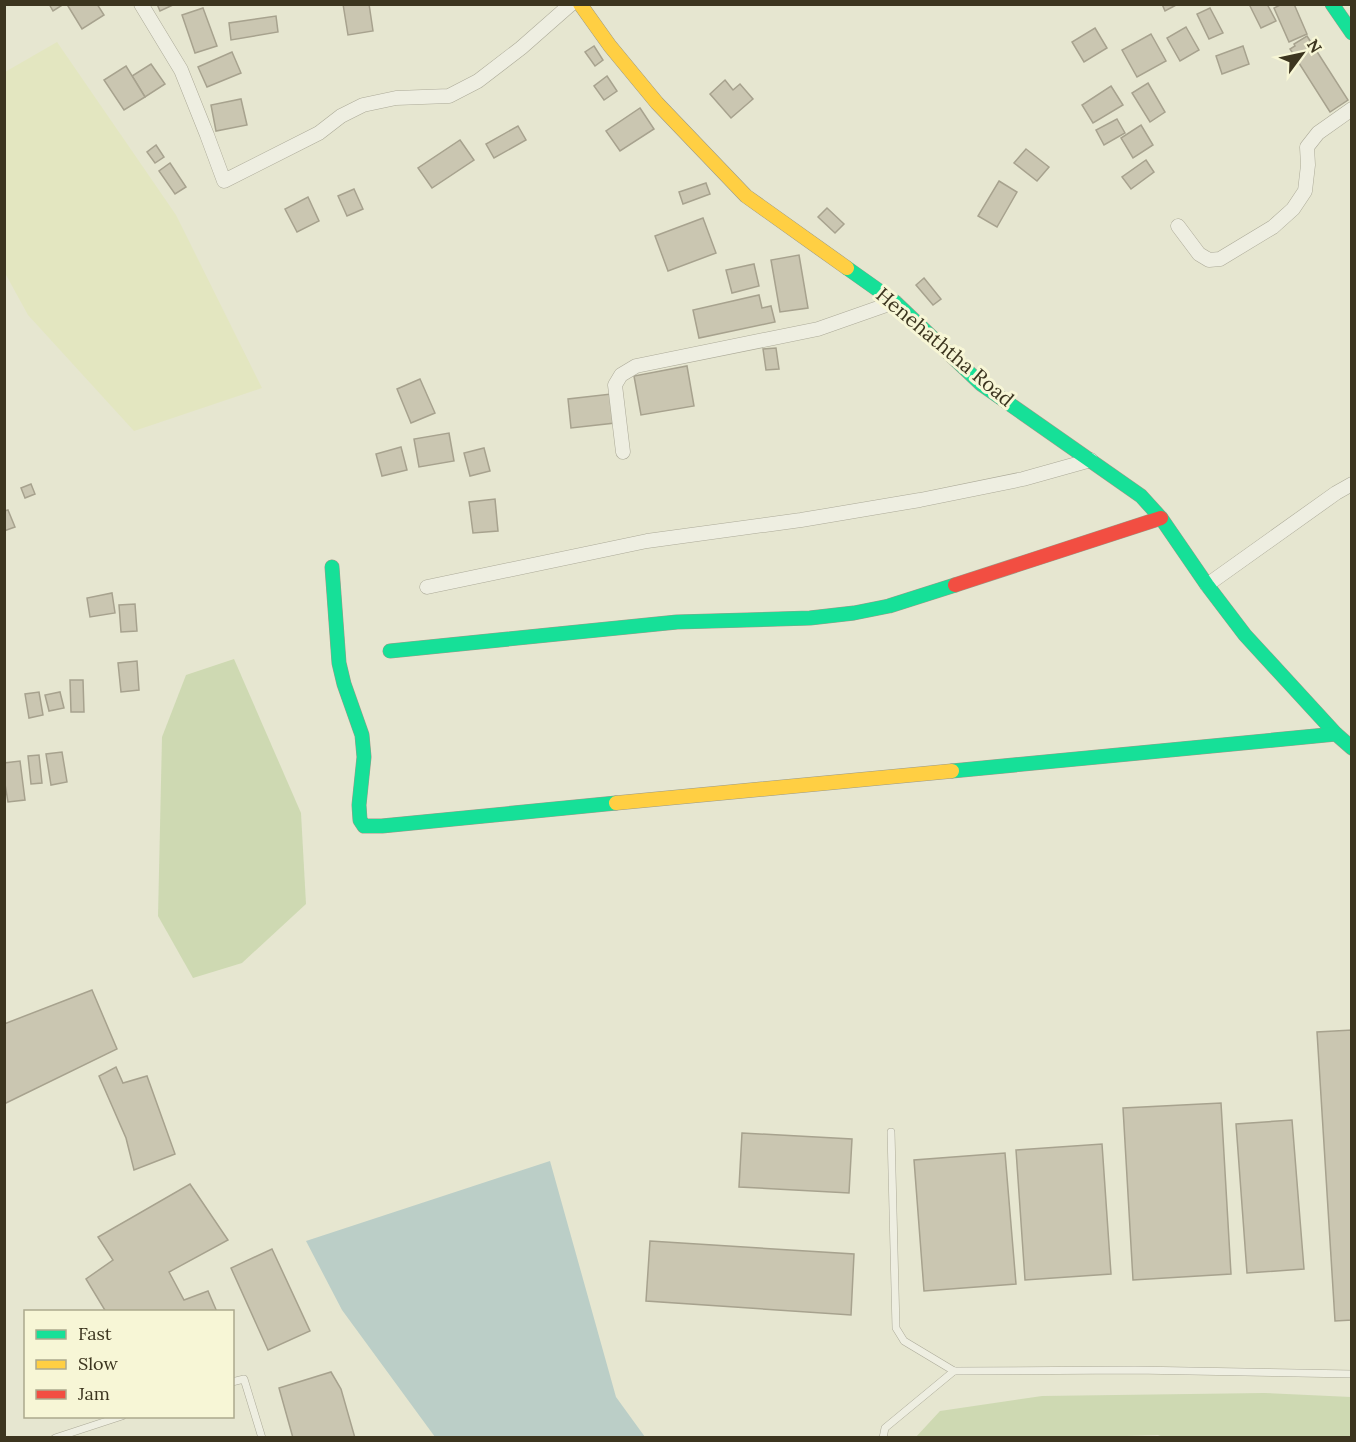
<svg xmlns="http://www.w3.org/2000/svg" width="1356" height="1442" font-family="Lora,serif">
<rect width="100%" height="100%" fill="#e6e6d0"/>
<!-- farmland -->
<polygon fill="#e3e6c0" points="57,42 176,215 262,388 134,431 28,315 5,273 5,72"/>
<!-- green -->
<g fill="#ced9b2">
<polygon points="234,659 301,813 306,904 242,963 193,978 158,916 162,737 186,675"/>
<polygon points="1264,1393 1351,1397 1351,1437 1166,1438 1158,1435 1063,1438 915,1438 940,1411 1042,1396"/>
</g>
<!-- water -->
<polygon fill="#bbcec7" points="550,1161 616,1397 645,1437 435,1437 342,1310 306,1241"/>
<!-- building -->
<g fill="#cac6b1" stroke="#a7a28e" stroke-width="1.5">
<polygon points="49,4 64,4 53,11"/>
<polygon points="70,4 97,4 104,15 82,29 68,6"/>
<polygon points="157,4 175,4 160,11"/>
<polygon points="343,4 369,4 373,31 348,35"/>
<polygon points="1162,4 1178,4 1165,11"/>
<polygon points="1249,4 1267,4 1276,21 1261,28"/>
<polygon points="1282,4 1294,4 1307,34 1289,42 1274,8"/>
<polygon points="203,8 217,46 195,53 182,15"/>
<polygon points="1210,8 1223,33 1209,39 1197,14"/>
<polygon points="276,16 278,32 231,40 229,23"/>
<polygon points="1186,27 1199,50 1180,61 1167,38"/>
<polygon points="1095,28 1107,48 1084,62 1072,42"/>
<polygon points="1151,34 1166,61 1137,77 1122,50"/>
<polygon points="1307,36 1348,100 1330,112 1290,49 1295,46 1294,44"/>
<polygon points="594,46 603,60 595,66 585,52"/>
<polygon points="1243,46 1249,64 1222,74 1216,56"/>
<polygon points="232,52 241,73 207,87 198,67"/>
<polygon points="151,64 165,84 145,97 132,76"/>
<polygon points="126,66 145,97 124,110 104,80"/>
<polygon points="607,76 617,91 604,100 594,86"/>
<polygon points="725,80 733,90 740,84 753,99 731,118 710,94"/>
<polygon points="1148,83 1165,112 1150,122 1132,93"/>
<polygon points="1111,86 1123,105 1093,123 1082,105"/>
<polygon points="241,99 247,125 216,131 211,105"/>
<polygon points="640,108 654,129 620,151 606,131"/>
<polygon points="1117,119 1125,133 1104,145 1096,130"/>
<polygon points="1141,125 1153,145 1133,158 1121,138"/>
<polygon points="518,126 526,140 494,158 486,144"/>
<polygon points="460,140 474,160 432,188 418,168"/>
<polygon points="156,145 164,157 155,163 147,152"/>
<polygon points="1026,149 1049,167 1037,181 1014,163"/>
<polygon points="1146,160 1154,172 1131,189 1122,177"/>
<polygon points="170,163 186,187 175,194 159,171"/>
<polygon points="999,181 1017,192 997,227 978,216"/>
<polygon points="706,183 710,194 683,204 679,192"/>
<polygon points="354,189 363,209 347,216 338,196"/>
<polygon points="308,197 319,221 297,232 285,209"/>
<polygon points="827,208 844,224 835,233 818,217"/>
<polygon points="703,218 716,253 668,271 655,236"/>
<polygon points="799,255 808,308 780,312 771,260"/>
<polygon points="754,264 759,286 732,293 726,270"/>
<polygon points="924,278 941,299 933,305 916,285"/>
<polygon points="759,295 762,308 771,306 775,322 699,338 693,310"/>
<polygon points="776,348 779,369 766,370 763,349"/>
<polygon points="687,366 694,406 641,415 634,376"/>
<polygon points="420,379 435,413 411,423 397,389"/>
<polygon points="611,394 615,423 571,428 568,399"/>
<polygon points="449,433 454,461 419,467 414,439"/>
<polygon points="401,447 407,470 382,476 376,454"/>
<polygon points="484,448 490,471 470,476 464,453"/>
<polygon points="31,484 35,494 25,498 21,488"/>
<polygon points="495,499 498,531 473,533 469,502"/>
<polygon points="8,510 15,527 4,531 4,511"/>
<polygon points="112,593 115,613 90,617 87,598"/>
<polygon points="135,604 137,631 121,632 119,605"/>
<polygon points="137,661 139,690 121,692 118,663"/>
<polygon points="70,680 83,680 84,712 71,712"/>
<polygon points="39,692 43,715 29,718 25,694"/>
<polygon points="60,692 64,708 49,711 45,695"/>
<polygon points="62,752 67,782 51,785 46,754"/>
<polygon points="39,755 42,783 31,784 28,756"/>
<polygon points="20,761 25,800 8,802 4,778 4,763"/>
<polygon points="92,990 117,1049 4,1104 4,1024"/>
<polygon points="1352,1030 1352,1320 1335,1321 1317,1032"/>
<polygon points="116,1067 123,1083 147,1076 175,1154 134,1170 126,1138 99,1076"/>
<polygon points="1221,1103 1231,1274 1133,1280 1123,1108"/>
<polygon points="1292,1120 1304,1269 1247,1273 1236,1124"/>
<polygon points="742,1133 852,1139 849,1193 739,1187"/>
<polygon points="1102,1144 1111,1274 1025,1280 1016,1150"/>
<polygon points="1005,1153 1016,1284 924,1291 914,1160"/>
<polygon points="190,1184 228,1240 169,1272 184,1300 208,1291 217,1312 106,1312 86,1279 113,1260 98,1237"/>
<polygon points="650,1241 854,1254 851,1315 646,1301"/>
<polygon points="272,1249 310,1331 268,1350 231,1268"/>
<polygon points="331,1372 341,1389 355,1438 293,1438 279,1388"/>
</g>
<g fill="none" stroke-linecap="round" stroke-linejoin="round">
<!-- lane casing -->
<g stroke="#acaa98" stroke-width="8">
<g id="lane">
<polyline points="891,1132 896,1328 904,1341 954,1371 1135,1370 1352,1374"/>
<polyline points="232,1382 244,1379 262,1438"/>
<polyline points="55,1438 122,1416"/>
<polyline points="883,1438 885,1428 954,1371"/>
</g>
</g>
<!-- street casing -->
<g stroke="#acaa98" stroke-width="15">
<g id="street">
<polyline points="141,4 181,70 207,135 224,181 319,133 341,116 363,105 396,98 449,96 478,81 521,48 571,4"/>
<polyline points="1178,226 1199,254 1209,260 1220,259 1273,227 1293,209 1305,191 1308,165 1307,147 1318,133 1352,109"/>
<polyline points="623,452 615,385 621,375 636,366 818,329 895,302"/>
<polyline points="1207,585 1336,493 1352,484"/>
<polyline points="427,587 647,541 801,520 920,500 1023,479 1091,460"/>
</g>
</g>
<!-- fast casing -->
<g stroke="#9b9a88" stroke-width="15">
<g id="fast">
<polyline points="1332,4 1352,33"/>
<polyline points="847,268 895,302 981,384 1141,496 1161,518 1207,585 1245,635 1336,734 1352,748"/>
<polyline points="332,567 339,663 344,684 362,735 364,757 359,805 360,820 364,826 382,826 616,803"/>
<polyline points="390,651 677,622 810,618 854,613 889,606 955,585"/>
<polyline points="952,771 1336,734"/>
</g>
</g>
<!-- slow casing -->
<g stroke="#9b9a88" stroke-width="15">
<g id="slow">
<polyline points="580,4 610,46 657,103 746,196 847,268"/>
<polyline points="616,803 952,771"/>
</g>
</g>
<!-- jam casing -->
<g stroke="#9b9a88" stroke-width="15">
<polyline id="jam" points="955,585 1161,518"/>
</g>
<!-- lane -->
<use href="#lane" stroke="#eeeee1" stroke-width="7"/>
<!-- street -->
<use href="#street" stroke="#eeeee1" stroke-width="14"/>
<!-- fast -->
<use href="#fast" stroke="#16e098" stroke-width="14"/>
<!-- slow -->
<use href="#slow" stroke="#ffcf43" stroke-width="14"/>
<!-- jam -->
<use href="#jam" stroke="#f24e42" stroke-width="14"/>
</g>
<g text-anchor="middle" stroke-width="6" stroke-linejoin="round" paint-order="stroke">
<!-- street labels -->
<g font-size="20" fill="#3c351f" stroke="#f7f6d6">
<text transform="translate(945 347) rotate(40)" y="7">Henehaththa Road</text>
</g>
</g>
<!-- border -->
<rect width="1356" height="1442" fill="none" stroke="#3c351f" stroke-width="12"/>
<!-- legend -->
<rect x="24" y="1310" width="210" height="108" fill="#f7f6d6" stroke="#aca98d" stroke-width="1.5"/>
<rect x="36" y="1330" width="30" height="9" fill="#16e098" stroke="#aca98d" stroke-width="1.5"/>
<text x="78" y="1340" font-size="18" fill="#3c351f">Fast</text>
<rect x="36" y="1360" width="30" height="9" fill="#ffcf43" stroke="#aca98d" stroke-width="1.5"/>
<text x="78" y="1370" font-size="18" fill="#3c351f">Slow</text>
<rect x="36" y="1390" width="30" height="9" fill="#f24e42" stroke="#aca98d" stroke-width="1.5"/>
<text x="78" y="1400" font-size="18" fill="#3c351f">Jam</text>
<!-- north arrow -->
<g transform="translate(1302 54) rotate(57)" stroke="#f7f6d6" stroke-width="4.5" paint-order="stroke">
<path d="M0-4.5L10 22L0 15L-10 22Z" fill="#3c351f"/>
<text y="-9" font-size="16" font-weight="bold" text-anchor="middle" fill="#3c351f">N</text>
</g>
</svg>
